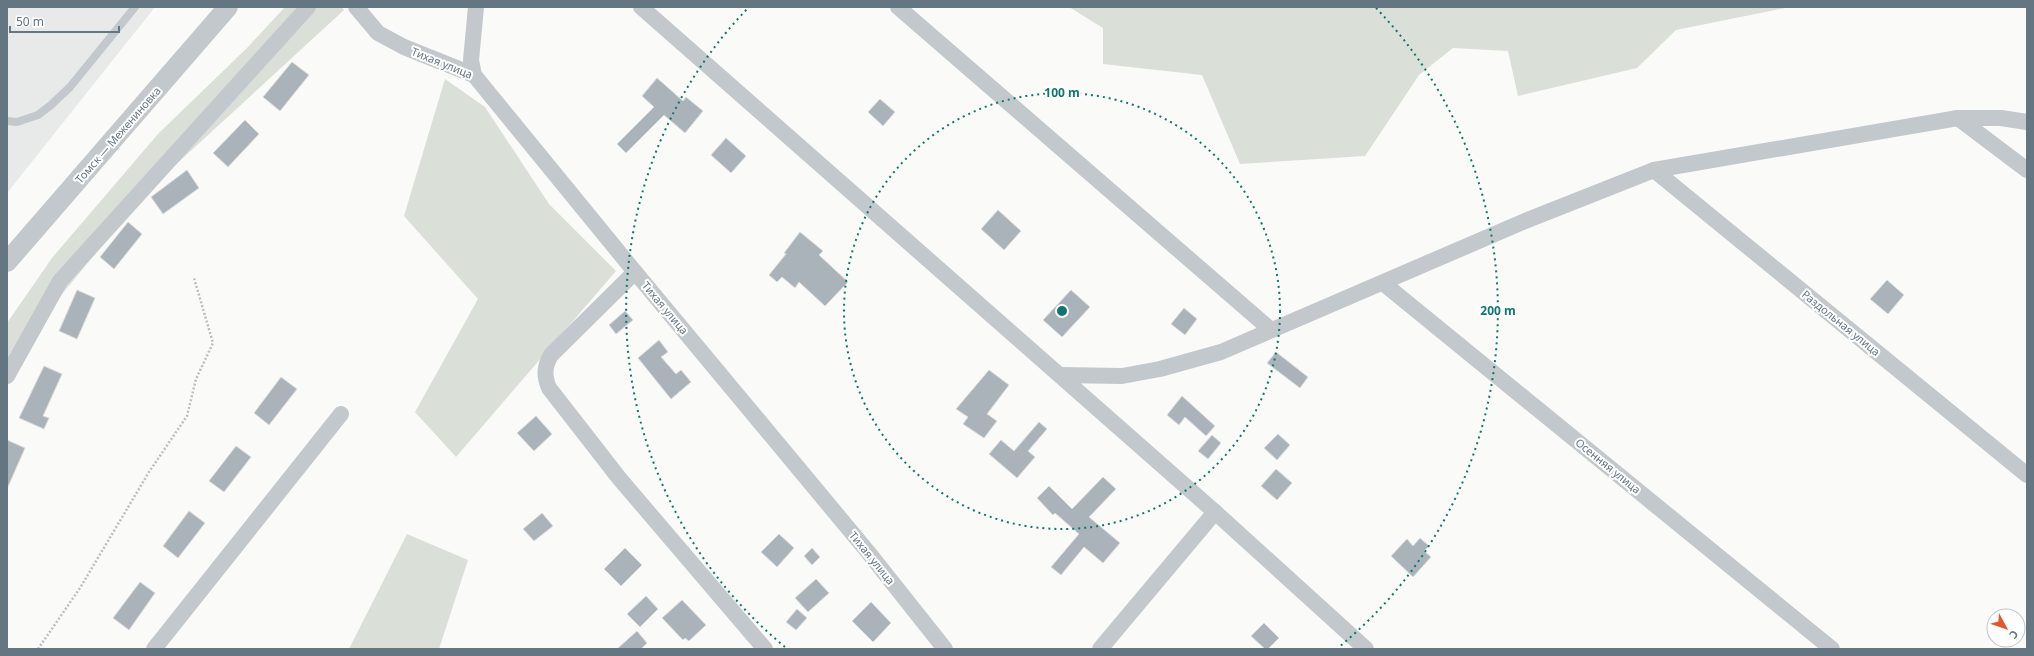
<svg xmlns="http://www.w3.org/2000/svg" width="2034" height="656" font-family="'Noto Sans',sans-serif">
<rect width="100%" height="100%" fill="#fafaf8"/>
<!-- built -->
<polygon fill="#e8e9e9" points="7,7 155,7 7,193"/>
<!-- green -->
<g fill="#dadfd7">
<polygon points="285,7 342,7 344,10 146,192 7,361 7,323 52,258 158,134 248,47"/>
<polygon points="1069,7 1790,7 1676,30 1637,68 1518,96 1508,51 1453,48 1419,75 1365,156 1240,164 1202,75 1103,64 1103,28"/>
<polygon points="445,79 485,107 549,204 616,271 456,457 415,412 478,299 404,216"/>
<polygon points="407,534 468,560 439,649 349,649"/>
</g>
<!-- building -->
<g fill="#aab3b9" stroke="#dcdcda">
<polygon points="292,62 309,75 280,111 263,97"/>
<polygon points="657,78 683,101 686,97 703,111 685,133 664,115 626,153 617,144 654,107 642,96"/>
<polygon points="880,99 895,112 883,126 868,112"/>
<polygon points="245,120 259,134 228,167 213,153"/>
<polygon points="726,138 746,156 731,173 711,155"/>
<polygon points="187,170 199,188 163,214 151,197"/>
<polygon points="998,210 1021,231 1004,250 981,229"/>
<polygon points="128,222 142,234 114,269 100,257"/>
<polygon points="800,232 823,251 819,255 848,282 825,306 799,282 795,288 782,277 777,282 769,275 786,254 784,253"/>
<polygon points="1887,280 1904,295 1888,314 1870,299"/>
<polygon points="77,290 95,298 77,339 59,331"/>
<polygon points="1071,290 1090,307 1062,337 1043,320"/>
<polygon points="1184,308 1197,319 1185,335 1171,324"/>
<polygon points="625,311 633,320 616,334 609,325"/>
<polygon points="659,340 668,352 661,357 676,374 681,370 691,382 671,399 638,358"/>
<polygon points="1276,352 1308,377 1300,388 1267,363"/>
<polygon points="44,366 62,374 43,416 49,418 44,429 19,418"/>
<polygon points="989,370 1009,385 987,414 997,421 984,438 963,424 968,417 956,409"/>
<polygon points="281,377 297,389 269,425 254,413"/>
<polygon points="1182,396 1215,426 1206,436 1185,417 1179,425 1167,415"/>
<polygon points="536,416 552,434 534,451 517,433"/>
<polygon points="1039,422 1047,429 1028,451 1035,457 1017,478 989,454 1001,440 1014,451"/>
<polygon points="1278,434 1290,445 1277,460 1264,448"/>
<polygon points="1212,435 1221,443 1208,459 1198,451"/>
<polygon points="7,440 25,448 7,489"/>
<polygon points="236,446 251,457 224,492 209,481"/>
<polygon points="1276,469 1292,483 1277,500 1261,486"/>
<polygon points="1103,477 1116,489 1089,517 1120,543 1103,563 1084,547 1061,575 1051,567 1079,534 1055,513 1053,515 1037,498 1049,486 1072,509"/>
<polygon points="189,511 205,523 178,558 163,546"/>
<polygon points="542,513 553,526 534,541 523,529"/>
<polygon points="779,534 794,548 777,567 761,552"/>
<polygon points="1420,538 1429,546 1424,551 1431,557 1413,577 1391,556 1407,539 1413,546"/>
<polygon points="625,548 642,565 621,586 604,569"/>
<polygon points="812,548 820,557 812,565 804,556"/>
<polygon points="816,579 829,593 808,612 795,598"/>
<polygon points="140,582 155,593 129,630 113,618"/>
<polygon points="646,596 658,609 640,627 627,614"/>
<polygon points="682,600 706,625 689,641 685,638 683,640 662,618"/>
<polygon points="871,602 891,623 873,642 852,621"/>
<polygon points="797,609 807,618 796,630 786,622"/>
<polygon points="1264,623 1279,638 1268,649 1265,649 1251,636"/>
<polygon points="637,631 647,643 641,649 617,649"/>
</g>
<g fill="none" stroke-linecap="round" stroke-linejoin="round">
<!-- path -->
<polyline stroke="#bbbfc2" stroke-width="2.5" stroke-dasharray="2 2" stroke-linecap="butt" points="38,649 80,588 149,472 187,416 196,379 213,343 194,278"/>
<!-- service -->
<polyline stroke="#c3c8cc" stroke-width="8" points="7,121 17,122 38,115 51,105 70,87 135,7"/>
<!-- minor -->
<g stroke="#c3c8cc" stroke-width="16">
<polyline points="356,7 378,33 404,47 474,75 635,272 868,552 945,649"/>
<polyline points="641,7 1215,512 1366,649"/>
<polyline points="898,7 1271,330"/>
<polyline points="474,75 471,60 476,7"/>
<polyline points="1958,118 2027,170"/>
<polyline points="1654,170 2027,475"/>
<path d="M635,272L551,355C544,367 544,376 549,388L619,478L765,649"/>
<polyline points="1383,283 1832,649"/>
<polyline points="1060,375 1122,376 1160,369 1221,352 1525,221 1654,170 1958,118 2001,118 2027,122"/>
<polyline points="7,376 60,281 308,7"/>
<polyline points="154,649 341,414"/>
<polyline points="1100,649 1215,512"/>
</g>
<!-- tertiary -->
<polyline stroke="#c3c8cc" stroke-width="20" points="7,262 228,7"/>
</g>
<!-- distance rings -->
<g fill="none" stroke="#0f766e" stroke-width="2" stroke-dasharray="2 4">
<circle cx="1062" cy="311" r="218"/>
<path d="M785 647A436 436 0 0 1 748 8M1376 8A436 436 0 0 1 1339 647"/>
</g>
<g text-anchor="middle" stroke-width="4" stroke-linejoin="round" paint-order="stroke">
<!-- street labels -->
<g font-size="11" fill="#657683" stroke="#fff">
<text transform="translate(442 63) rotate(22)" y="4">Тихая улица</text>
<text transform="translate(118 135) rotate(-49)" y="4">Томск — Межениновка</text>
<text transform="translate(665 308) rotate(50)" y="4">Тихая улица</text>
<text transform="translate(1841 323) rotate(39)" y="4">Раздольная улица</text>
<text transform="translate(1608 466) rotate(39)" y="4">Осенняя улица</text>
<text transform="translate(872 558) rotate(51)" y="4">Тихая улица</text>
</g>
</g>
<circle cx="1062" cy="311" r="6" fill="#0f766e" stroke="#fff" stroke-width="2"/>
<g font-size="12" text-anchor="middle" font-weight="bold" fill="#0f766e" stroke="#fff" stroke-width="4" stroke-linejoin="round" paint-order="stroke">
<text x="1062" y="97">100 m</text>
<text x="1498" y="315">200 m</text>
</g>
<!-- border -->
<rect width="2034" height="656" fill="none" stroke="#657683" stroke-width="16"/>
<!-- north arrow -->
<g transform="translate(2006 628) rotate(130)"><circle r="19" fill="#ffffff" stroke="#c1c8cd"/>
<path d="M0-3L7 15L0 10L-7 15Z" fill="#e4572e"/>
<text y="-6" font-size="11" font-weight="bold" text-anchor="middle" fill="#657683">С</text>
</g>
<!-- scale -->
<path d="M10 26v6h109v-6" fill="none" stroke="#657683" stroke-width="2"/>
<text x="16" y="26" font-size="12" fill="#657683" stroke="#ffffff" stroke-width="3" paint-order="stroke">50 m</text>
</svg>
